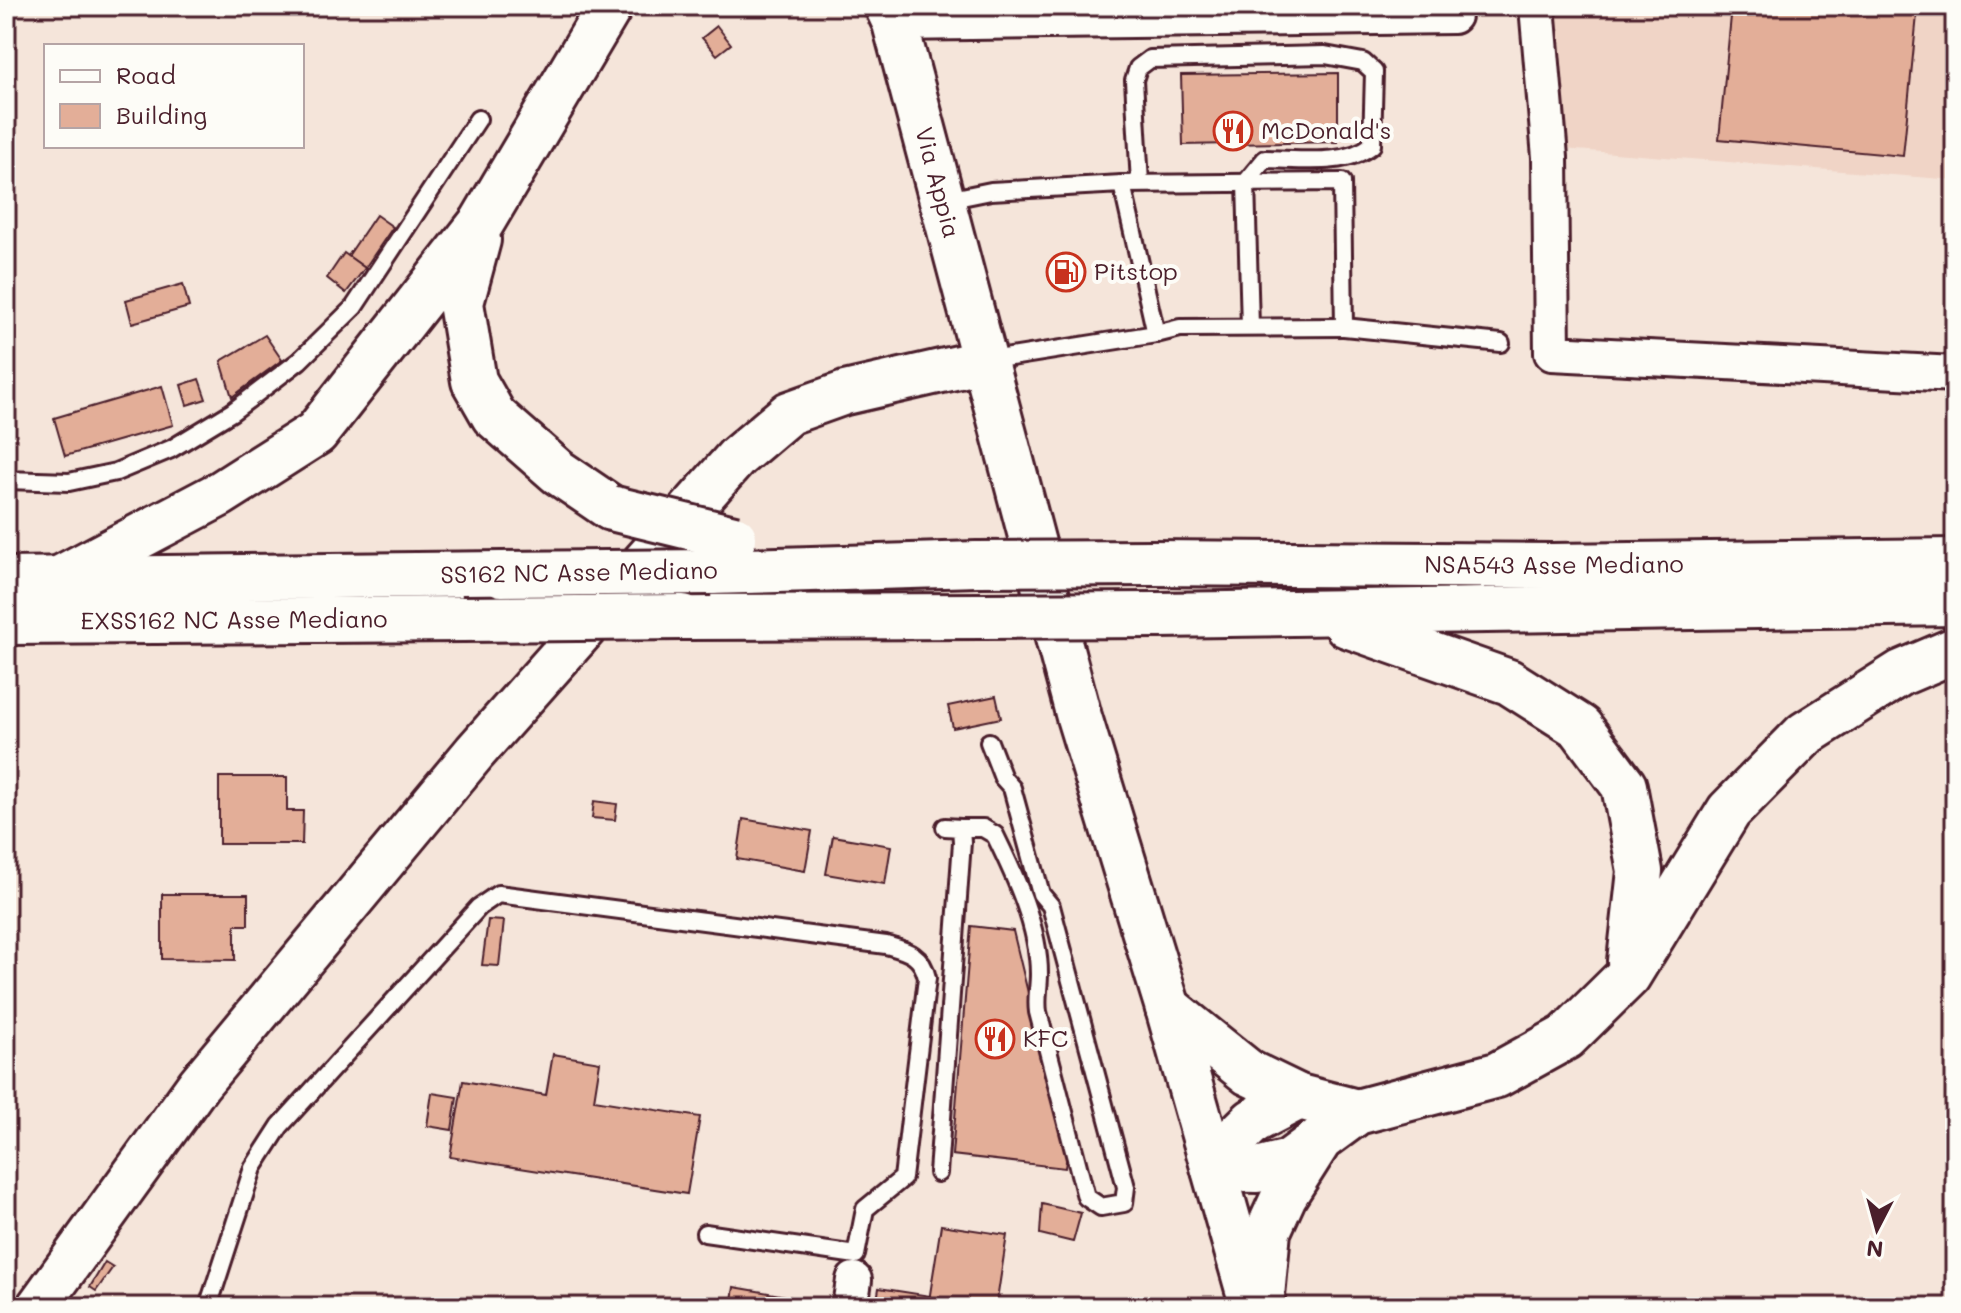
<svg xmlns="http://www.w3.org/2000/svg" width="1961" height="1313" font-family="Mali,sans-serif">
<rect width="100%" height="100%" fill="#f5e5da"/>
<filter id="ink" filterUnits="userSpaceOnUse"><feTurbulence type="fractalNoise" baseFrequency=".0125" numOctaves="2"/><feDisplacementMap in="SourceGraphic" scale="16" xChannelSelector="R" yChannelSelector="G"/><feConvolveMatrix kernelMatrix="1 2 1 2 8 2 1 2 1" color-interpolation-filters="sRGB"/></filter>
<g filter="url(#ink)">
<!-- built -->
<polygon fill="#f0d4c6" points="1526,6 1955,6 1955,180 1538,147"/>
<!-- building -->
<g fill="#e3ae98" stroke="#4a1f2b" stroke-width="2">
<polygon points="1732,6 1820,6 1917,15 1903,156 1719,139"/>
<polygon points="717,26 731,44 717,55 702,38"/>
<polygon points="1338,73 1338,142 1183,145 1181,75"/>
<polygon points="376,215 393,227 365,268 348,256"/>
<polygon points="344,253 365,268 346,293 327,278"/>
<polygon points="183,284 189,307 132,323 126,300"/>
<polygon points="265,335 282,360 232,397 221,361"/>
<polygon points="199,379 206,399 187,405 181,385"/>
<polygon points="162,386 173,425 65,456 54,418"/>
<polygon points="996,696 1001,718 953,728 948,706"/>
<polygon points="219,777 287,777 287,811 303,811 302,844 219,844"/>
<polygon points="594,801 617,804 615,820 592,818"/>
<polygon points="743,819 812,831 805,871 737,859"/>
<polygon points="833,836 891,846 885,884 826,874"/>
<polygon points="162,894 248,894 248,925 235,925 235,960 162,959"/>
<polygon points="488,920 504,921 499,966 482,965"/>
<polygon points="971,926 1013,931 1067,1154 1065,1168 952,1155"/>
<polygon points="553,1054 600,1062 594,1100 700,1117 687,1194 450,1157 463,1081 546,1095"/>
<polygon points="432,1093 457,1097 452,1130 427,1126"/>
<polygon points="1042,1204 1081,1213 1073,1242 1040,1234"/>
<polygon points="941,1225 1007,1235 996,1307 928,1307"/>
<polygon points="105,1262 113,1267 96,1291 90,1287"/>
<polygon points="734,1287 809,1300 808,1307 731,1307"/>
<polygon points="879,1288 930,1296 928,1307 876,1307"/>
</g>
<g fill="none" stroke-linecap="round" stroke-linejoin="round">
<!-- service casing -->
<g stroke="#4a1f2b" stroke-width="22">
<g id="service">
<path d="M1140,183L1134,80L1138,68L1150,59L1325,55L1363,62L1374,72L1372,145C1345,167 1298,159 1265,159L1246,182L1250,327"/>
<polyline points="1122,184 1342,182 1344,327 1501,343"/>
<polyline points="942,201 991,191 1122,184 1156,334 985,361"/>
<polyline points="1156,334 1180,328 1344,327"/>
<polyline points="6,480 69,482 116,472 171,449 232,412 299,361 354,307 478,119"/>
<path d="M961,828H983L995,835C1015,876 1039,927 1039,974C1039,988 1036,998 1038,1012L1086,1197L1101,1207L1124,1203L1126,1187L1051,906L1041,894L1012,788L1003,778L989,742"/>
<polyline points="938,1173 962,842 961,828 945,827"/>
<path d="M208,1307L253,1168L280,1126L479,907L498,894L886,945C907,951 922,954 927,978L903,1178L865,1209L856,1255L705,1233"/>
</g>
</g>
<!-- minor casing -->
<g stroke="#4a1f2b" stroke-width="40">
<g id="minor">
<polyline points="1537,6 1550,157 1552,353 1955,374"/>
<polyline points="895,23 1453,16"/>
<polyline points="850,1307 854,1280"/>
</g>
</g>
<!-- tertiary casing -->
<g stroke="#4a1f2b" stroke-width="48">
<polyline id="tertiary" points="38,1307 199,1084 475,752 737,457 789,413 845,393 985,361"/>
</g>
<!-- primary casing -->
<g stroke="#4a1f2b" stroke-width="50">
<g id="primary">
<path id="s1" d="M887,6L895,23L1079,717L1168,1008L1253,1307"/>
</g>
</g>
<!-- trunk casing -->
<g stroke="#4a1f2b" stroke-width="50">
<g id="trunk">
<polyline points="478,240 461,303 474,381 494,416 558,472 611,508"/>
<path id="s2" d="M1152,563L1552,566L1955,561"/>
<polyline points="711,572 977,564"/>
<polyline points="6,580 502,574"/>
<polyline points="57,580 220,494 316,433 482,222 610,6"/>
<polyline points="1158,615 1955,603"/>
<polyline points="683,617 983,616"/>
<path id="s3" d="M6,622L462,619"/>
<polyline points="1347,625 1509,682 1580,727 1624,786 1640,871 1630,961"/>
<polyline points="1168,1008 1249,1073 1299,1097 1357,1112"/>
<polyline points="1212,1161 1253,1121 1299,1097"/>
<polyline points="1214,1169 1257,1170 1289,1162 1357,1112 1497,1075 1566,1037 1628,976 1729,811 1805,734 1901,673 1955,650"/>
<polyline points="1261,1307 1268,1231 1284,1196 1317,1144"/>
</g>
</g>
<!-- service -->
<use href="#service" stroke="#fdfcf7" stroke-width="16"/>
<!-- minor -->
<use href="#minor" stroke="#fdfcf7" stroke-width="34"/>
<!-- tertiary -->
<use href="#tertiary" stroke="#fdfcf7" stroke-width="42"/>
<!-- primary -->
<use href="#primary" stroke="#fdfcf7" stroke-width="44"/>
<!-- trunk -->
<use href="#trunk" stroke="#fdfcf7" stroke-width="44"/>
<!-- trunk-bridge casing -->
<g stroke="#4a1f2b" stroke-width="50" stroke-linecap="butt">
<g id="trunk-bridge">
<polyline points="611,508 734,538"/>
<polyline points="977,564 1152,563"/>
<polyline points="502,574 711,572"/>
<polyline points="983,616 1158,615"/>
<polyline points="462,619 683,617"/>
</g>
</g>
<!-- trunk-bridge -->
<use href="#trunk-bridge" stroke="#fdfcf7" stroke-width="44"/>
</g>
</g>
<!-- icons -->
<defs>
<g id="restaurant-ring" transform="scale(2)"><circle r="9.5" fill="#fdfcf7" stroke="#c8321e" stroke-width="1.5"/><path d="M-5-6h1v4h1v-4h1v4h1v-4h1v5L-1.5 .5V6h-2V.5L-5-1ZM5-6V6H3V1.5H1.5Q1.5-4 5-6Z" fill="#c8321e"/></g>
<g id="fuel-ring" transform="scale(2)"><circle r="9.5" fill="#fdfcf7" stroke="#c8321e" stroke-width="1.5"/><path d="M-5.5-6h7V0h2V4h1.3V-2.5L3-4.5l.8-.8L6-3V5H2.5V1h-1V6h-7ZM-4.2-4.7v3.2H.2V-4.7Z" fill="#c8321e"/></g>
</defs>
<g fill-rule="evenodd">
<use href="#restaurant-ring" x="1233" y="131"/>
<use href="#fuel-ring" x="1066" y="272"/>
<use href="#restaurant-ring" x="995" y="1039"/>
</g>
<g text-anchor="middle" stroke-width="8" stroke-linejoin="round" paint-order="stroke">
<!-- poi labels -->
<g font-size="24" fill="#4a1f2b" stroke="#fdfcf7" text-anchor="start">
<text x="1261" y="139">McDonald's</text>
<text x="1094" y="280">Pitstop</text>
<text x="1023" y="1047">KFC</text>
</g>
<!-- street labels -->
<g font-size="24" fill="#4a1f2b" stroke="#fdfcf7">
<text dy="8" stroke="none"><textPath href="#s1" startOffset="184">Via Appia</textPath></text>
<text dy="8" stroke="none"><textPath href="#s2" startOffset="402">NSA543 Asse Mediano</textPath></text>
<text transform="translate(579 573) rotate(-1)" y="8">SS162 NC Asse Mediano</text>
<text dy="8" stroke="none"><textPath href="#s3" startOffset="228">EXSS162 NC Asse Mediano</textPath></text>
</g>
</g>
<!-- margin -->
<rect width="1961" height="1313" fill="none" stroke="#fdfcf7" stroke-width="32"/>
<rect x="16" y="16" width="1929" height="1281" fill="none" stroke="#4a1f2b" stroke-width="3" filter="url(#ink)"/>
<!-- legend -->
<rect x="44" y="44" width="260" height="104" fill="#fdfcf7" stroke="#b5a4a5" stroke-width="2"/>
<rect x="60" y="70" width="40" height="12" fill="#fdfcf7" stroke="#b5a4a5" stroke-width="2"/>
<text x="116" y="84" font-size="24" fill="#4a1f2b">Road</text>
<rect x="60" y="104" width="40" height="24" fill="#e3ae98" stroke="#b5a4a5" stroke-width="2"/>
<text x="116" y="124" font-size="24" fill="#4a1f2b">Building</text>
<!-- north arrow -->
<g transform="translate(1877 1229) rotate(186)" stroke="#fdfcf7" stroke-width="6" paint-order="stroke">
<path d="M0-6L14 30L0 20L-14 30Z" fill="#4a1f2b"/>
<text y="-12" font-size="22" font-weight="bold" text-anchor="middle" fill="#4a1f2b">N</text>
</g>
</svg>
